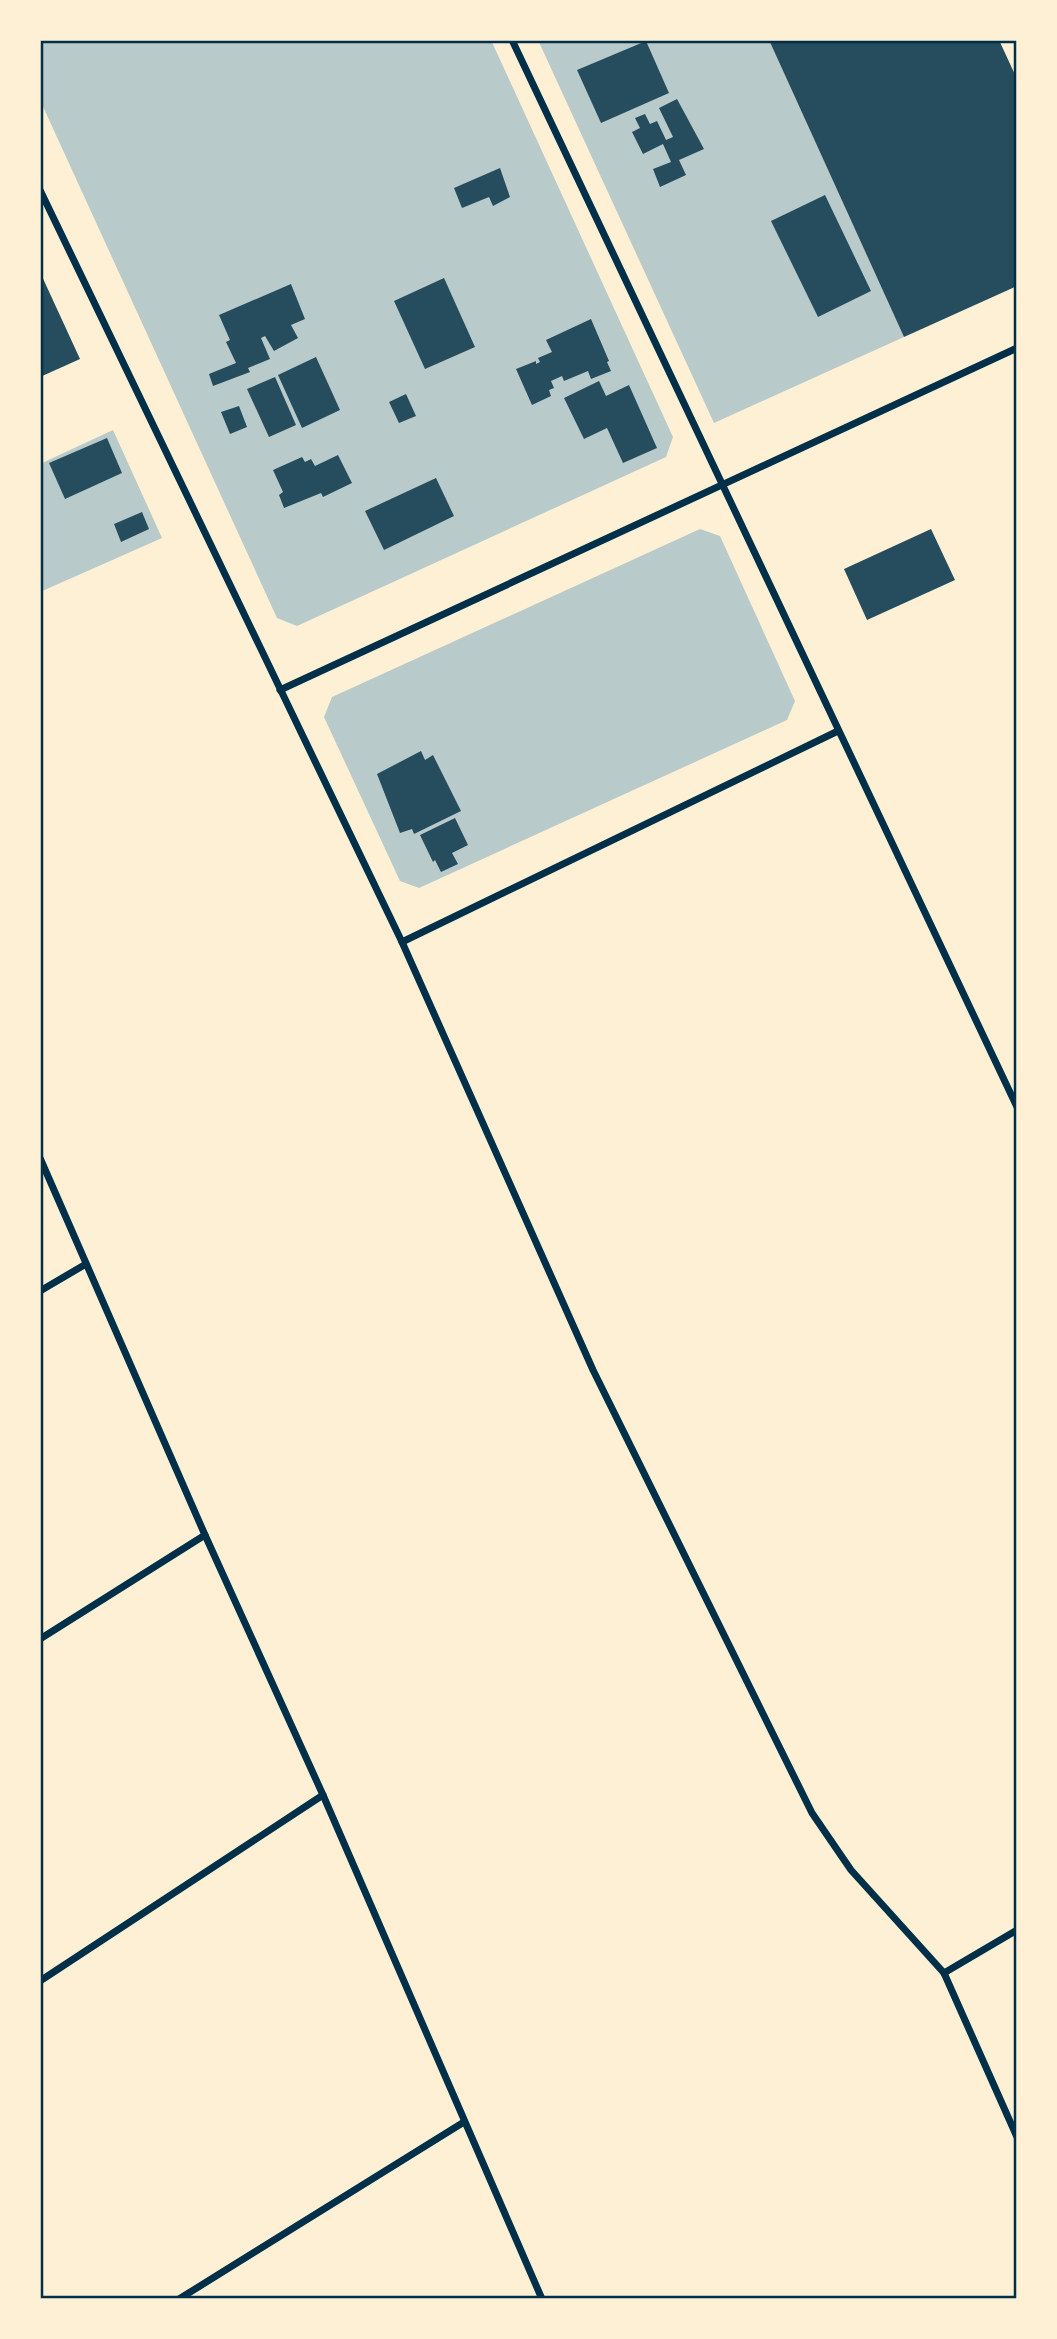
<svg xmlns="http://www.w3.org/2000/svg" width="1057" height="2339" font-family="Signika,sans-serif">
<rect width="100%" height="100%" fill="#fdf0d5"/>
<!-- green -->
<g fill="#b9caca">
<polygon points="40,40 491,40 673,437 666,457 297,626 277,618 40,100"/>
<polygon points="538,40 769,40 904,337 714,423"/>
<polygon points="113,430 162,538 40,592 40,464"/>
<polygon points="700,529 720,536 795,701 787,720 419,888 400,881 324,717 332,697"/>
</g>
<!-- building -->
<g fill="#264d5e">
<polygon points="769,40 999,40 1017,79 1017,286 904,337"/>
<polygon points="646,41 669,93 601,123 577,70"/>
<polygon points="677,99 704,149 679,160 686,175 660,187 653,169 671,162 663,144 643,154 632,132 640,128 635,118 645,114 650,124 657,121 666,140 673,137 659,108"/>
<polygon points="500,168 510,197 493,206 489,197 462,208 454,188"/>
<polygon points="825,195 871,291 818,317 771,221"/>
<polygon points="40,272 80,359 40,377"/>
<polygon points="444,278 475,347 425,369 394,301"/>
<polygon points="291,284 305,319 291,325 298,338 274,351 265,336 261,338 270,359 248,368 250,372 213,386 209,374 236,363 226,342 230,340 219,315"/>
<polygon points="591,319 609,361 607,362 611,371 591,379 588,371 564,381 562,376 551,381 554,388 549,390 551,396 532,405 516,369 536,361 536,364 540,362 538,358 552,352 546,340"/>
<polygon points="316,357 340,410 302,428 278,375"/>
<polygon points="275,377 296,425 269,437 247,389"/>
<polygon points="599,381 606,396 629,385 657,448 623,463 607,428 584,439 564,398"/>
<polygon points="406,394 416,416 399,423 389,402"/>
<polygon points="239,406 247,427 230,434 221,412"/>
<polygon points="107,438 122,473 65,499 49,463"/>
<polygon points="338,455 352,483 323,497 321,493 284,508 279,495 283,492 273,470 302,457 305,462 311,459 315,466"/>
<polygon points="436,478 454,516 384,550 365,511"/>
<polygon points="142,512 149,529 121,542 114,524"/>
<polygon points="931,529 955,580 867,620 844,569"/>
<polygon points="421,751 425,760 433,755 461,811 414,834 412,829 400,833 377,774"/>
<polygon points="455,818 468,845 452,853 458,864 441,872 435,860 433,862 420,835"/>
</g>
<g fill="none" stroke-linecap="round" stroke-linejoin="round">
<!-- minor -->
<g stroke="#003049" stroke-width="7">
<polyline points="512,40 1017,1107"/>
<polyline points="40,190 402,942 593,1370 812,1813 851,1870 944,1973 1017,2137"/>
<polyline points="280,690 1017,348"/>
<polyline points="402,942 838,731"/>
<polyline points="40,1158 205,1535 323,1795 542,2299"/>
<polyline points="40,1291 86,1264"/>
<polyline points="40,1639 205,1535"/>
<polyline points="944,1973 1017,1930"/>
<polyline points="40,1981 323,1795"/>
<polyline points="179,2299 464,2122"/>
</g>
</g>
<!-- border -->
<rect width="1057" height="2339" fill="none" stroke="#fdf0d5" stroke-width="84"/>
<rect x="42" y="42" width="973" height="2255" fill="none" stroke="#003049" stroke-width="2.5"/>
</svg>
